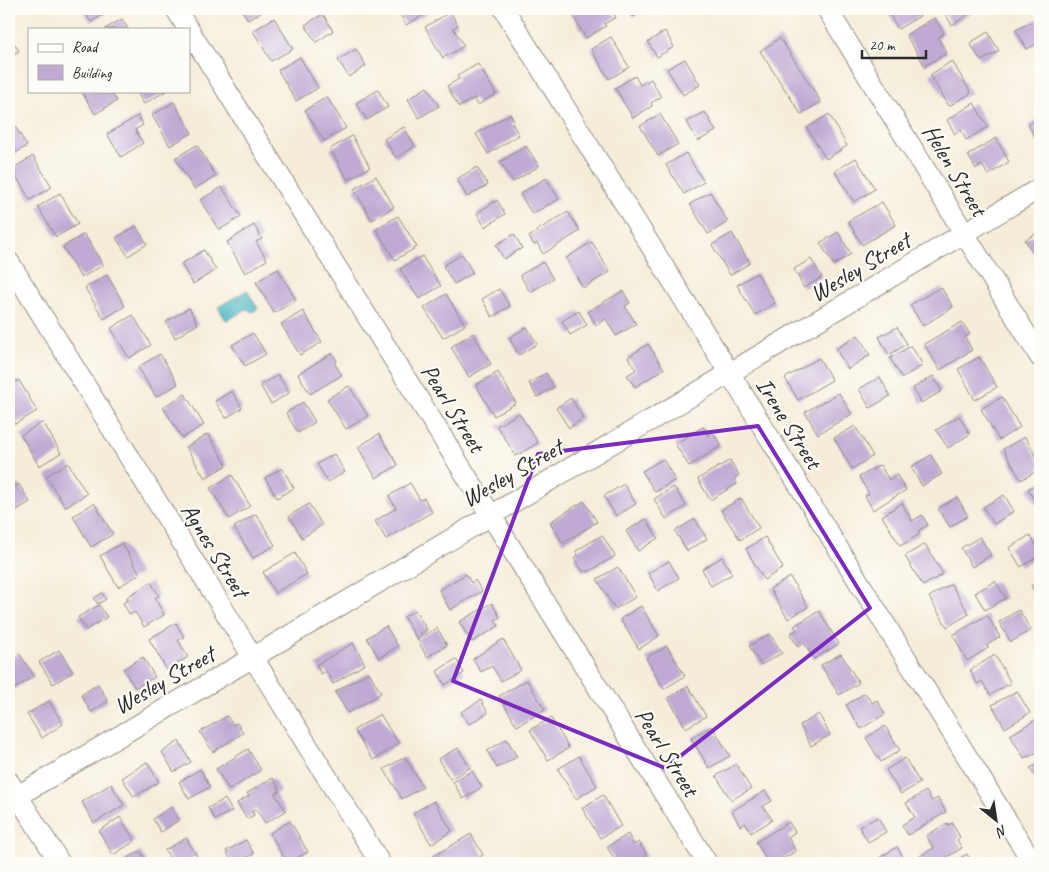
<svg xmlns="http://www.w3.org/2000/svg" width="1049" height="872" font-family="Caveat,sans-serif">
<rect width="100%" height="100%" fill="#fdfcf7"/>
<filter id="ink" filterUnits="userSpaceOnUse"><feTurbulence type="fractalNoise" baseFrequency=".02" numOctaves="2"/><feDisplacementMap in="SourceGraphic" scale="10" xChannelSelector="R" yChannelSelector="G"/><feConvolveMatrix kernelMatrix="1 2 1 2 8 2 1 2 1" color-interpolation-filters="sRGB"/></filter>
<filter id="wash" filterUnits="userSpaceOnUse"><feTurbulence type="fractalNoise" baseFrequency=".0096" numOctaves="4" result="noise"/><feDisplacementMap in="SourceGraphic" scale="20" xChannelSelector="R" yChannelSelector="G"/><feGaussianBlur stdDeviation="1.12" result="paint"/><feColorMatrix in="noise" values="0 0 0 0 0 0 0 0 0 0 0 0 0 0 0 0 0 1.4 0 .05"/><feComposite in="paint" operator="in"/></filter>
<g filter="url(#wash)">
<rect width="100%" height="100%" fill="#f5edd9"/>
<!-- water -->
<polygon fill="#47b5c2" stroke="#397076" points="247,290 258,309 252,312 247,309 228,320 225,319 218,307"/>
<g id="blocks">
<!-- building -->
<g fill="#c0aad4">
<polygon points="82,9 113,9 91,22"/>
<polygon points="241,9 267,9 248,20"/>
<polygon points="397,9 434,9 406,25"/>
<polygon points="569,9 596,9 597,12 602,9 611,9 616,17 604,24 606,26 586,38"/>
<polygon points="629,9 647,9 633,17"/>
<polygon points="886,9 916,9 920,16 898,29"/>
<polygon points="942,9 972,9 974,11 952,25"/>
<polygon points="450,12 458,25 453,28 464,46 443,58 425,27"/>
<polygon points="323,14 333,31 316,42 305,25"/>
<polygon points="274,18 293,49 271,61 253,31"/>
<polygon points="934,18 944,33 938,38 947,53 925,66 906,35"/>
<polygon points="122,19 128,29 105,29"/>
<polygon points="1037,19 1040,25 1040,42 1027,49 1016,30"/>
<polygon points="665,31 674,47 657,57 648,42"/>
<polygon points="988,32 999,51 981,61 970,43"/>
<polygon points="10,37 19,51 9,57 9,38"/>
<polygon points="611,37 629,67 609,79 591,49"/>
<polygon points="780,38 821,102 801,114 760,51"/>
<polygon points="356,49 366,66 349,77 338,60"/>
<polygon points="300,57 318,88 296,101 278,70"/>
<polygon points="685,59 700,85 683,95 667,69"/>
<polygon points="952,61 971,93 949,106 930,75"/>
<polygon points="478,64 496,94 478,105 474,98 459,107 447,86 459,79 457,76"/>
<polygon points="635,76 640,85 651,79 661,97 651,103 652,106 633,118 615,88"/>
<polygon points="427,87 439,106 419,118 408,99"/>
<polygon points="378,90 388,107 367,120 356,103"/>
<polygon points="84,91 110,91 117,101 95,114 82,92"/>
<polygon points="136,91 166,91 144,104"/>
<polygon points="327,97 346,128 324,141 305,110"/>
<polygon points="174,102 192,133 170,146 152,115"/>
<polygon points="974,103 988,127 966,140 961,130 955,134 947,120"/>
<polygon points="705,112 716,131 698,141 687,122"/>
<polygon points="510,114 514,121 512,123 519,135 488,154 476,134"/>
<polygon points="660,114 678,144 658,156 640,126"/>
<polygon points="829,114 847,146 826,159 807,128"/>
<polygon points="9,116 27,146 9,157"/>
<polygon points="138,116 143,125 135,130 143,143 121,157 107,134"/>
<polygon points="1040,117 1040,146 1028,125"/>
<polygon points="404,127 415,146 396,158 384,139"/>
<polygon points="352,136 370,167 348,180 330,149"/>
<polygon points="996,138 1009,162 988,175 982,165 976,169 968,155"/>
<polygon points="197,145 216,176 194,189 175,158"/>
<polygon points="526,146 539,166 513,182 500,162"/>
<polygon points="686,153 704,182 684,194 666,165"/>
<polygon points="33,156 52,187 30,200 12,169"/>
<polygon points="856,158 875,189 854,202 835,171"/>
<polygon points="477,167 488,185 467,197 457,179"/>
<polygon points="376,176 394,207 372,220 354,189"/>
<polygon points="546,178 559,199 532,214 520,194"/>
<polygon points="222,187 241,217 219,230 200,200"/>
<polygon points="710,192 728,222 708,234 690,204"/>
<polygon points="60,193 78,224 56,237 38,207"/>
<polygon points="497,200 505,214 485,227 477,213"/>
<polygon points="882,202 896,225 862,245 848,221"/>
<polygon points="568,212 580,231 543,254 537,243 534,245 529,237 537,232 536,231"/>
<polygon points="398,216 417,247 395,260 376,229"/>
<polygon points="254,225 262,239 256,242 267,260 245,273 227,242"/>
<polygon points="136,226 147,244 128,256 116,238"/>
<polygon points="1040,231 1040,259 1038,260 1025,240"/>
<polygon points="838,232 851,254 834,265 820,243"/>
<polygon points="732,233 750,263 730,275 712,245"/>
<polygon points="84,234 103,265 81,278 63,247"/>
<polygon points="514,234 522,248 504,259 496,245"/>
<polygon points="592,242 610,272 583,288 566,258"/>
<polygon points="204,250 216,270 193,284 181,264"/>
<polygon points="462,254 473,273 454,284 443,266"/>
<polygon points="422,256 441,286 419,299 400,269"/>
<polygon points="811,259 822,277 804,288 794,269"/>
<polygon points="543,262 553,279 530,292 520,275"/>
<polygon points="278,269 296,300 274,313 256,282"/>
<polygon points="757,273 775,303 755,315 737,285"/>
<polygon points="107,275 125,306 104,319 85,288"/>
<polygon points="941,287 953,307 923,326 910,305"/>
<polygon points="499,289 510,306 492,317 482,299"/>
<polygon points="623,291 630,303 625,306 636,324 616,336 606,319 596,325 588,311"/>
<polygon points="446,294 465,325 443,338 424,308"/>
<polygon points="189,308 198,324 175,338 166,322"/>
<polygon points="303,311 322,342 300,355 281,324"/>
<polygon points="579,311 587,325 570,335 562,321"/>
<polygon points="133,315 151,345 129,358 111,328"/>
<polygon points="962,322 970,334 965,337 972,350 940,370 924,344"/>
<polygon points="527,327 537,344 519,355 509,338"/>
<polygon points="897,327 907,344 889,355 879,337"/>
<polygon points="253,333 266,354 245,366 232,345"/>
<polygon points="473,333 491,364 469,377 451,347"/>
<polygon points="858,335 870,355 848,369 836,349"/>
<polygon points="648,344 664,369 635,387 627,375 636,370 628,357"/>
<polygon points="911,346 923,365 902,378 890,358"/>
<polygon points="332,353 337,361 334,363 342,375 310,394 298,374"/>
<polygon points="160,354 178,384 156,397 138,367"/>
<polygon points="979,357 997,387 975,400 958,369"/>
<polygon points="819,358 832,380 798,400 785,378"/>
<polygon points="498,372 516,403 494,416 476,385"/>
<polygon points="546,373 554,387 537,397 529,383"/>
<polygon points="278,375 289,393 271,404 260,385"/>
<polygon points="933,376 942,391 921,403 913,388"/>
<polygon points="880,377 890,396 870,408 859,389"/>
<polygon points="19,380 37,411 15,424 9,413 9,386"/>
<polygon points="349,386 368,416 346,429 327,399"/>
<polygon points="232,391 242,408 226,418 215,401"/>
<polygon points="839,393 852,414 818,434 805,412"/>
<polygon points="185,394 204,425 182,438 163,407"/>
<polygon points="1002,397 1020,427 999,440 981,409"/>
<polygon points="571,398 583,418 569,428 556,408"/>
<polygon points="303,402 315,422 298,433 286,413"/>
<polygon points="519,413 538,443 516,456 497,426"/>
<polygon points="959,416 970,434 948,448 936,430"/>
<polygon points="43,422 61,453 39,466 21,435"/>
<polygon points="855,426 873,456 852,469 834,438"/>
<polygon points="703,427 709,436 713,433 721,446 689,466 675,444"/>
<polygon points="208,434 227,465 205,478 186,447"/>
<polygon points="379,434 398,465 376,478 358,447"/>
<polygon points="1025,437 1040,463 1040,469 1021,480 1003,449"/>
<polygon points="334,454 345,472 328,482 317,464"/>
<polygon points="931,455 942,474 922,486 911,467"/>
<polygon points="663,459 675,480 655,492 642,471"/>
<polygon points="730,460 739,475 734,479 737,484 710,500 698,479"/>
<polygon points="68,463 87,494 65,507 46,476"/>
<polygon points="880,465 889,480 897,475 906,490 873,510 865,496 869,494 859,477"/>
<polygon points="282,468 294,488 277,498 265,478"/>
<polygon points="232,475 250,506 229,519 210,488"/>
<polygon points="1040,482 1040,511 1028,489"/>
<polygon points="410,483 420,500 424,498 432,512 386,539 375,521 396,508 389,496"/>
<polygon points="19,484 30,502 14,512 9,504 9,490"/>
<polygon points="624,484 636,504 616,516 604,496"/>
<polygon points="674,487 686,506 666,519 654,499"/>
<polygon points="1004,495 1014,511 994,524 983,507"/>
<polygon points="957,497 968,516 950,527 938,509"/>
<polygon points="741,498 759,528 740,540 721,510"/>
<polygon points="584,501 597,522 563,543 550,522"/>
<polygon points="94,503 113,534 91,547 73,516"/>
<polygon points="902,503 912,521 922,515 928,525 918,531 920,534 900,546 882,516"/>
<polygon points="309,504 322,525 302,538 289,516"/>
<polygon points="256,514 275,545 253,558 234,527"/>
<polygon points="646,519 658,538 638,551 626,531"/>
<polygon points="695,519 707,539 687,551 675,531"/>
<polygon points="602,535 615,556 588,572 587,570 583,572 574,558 578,555 576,551"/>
<polygon points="1030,535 1040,552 1040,555 1021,567 1009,548"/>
<polygon points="765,537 783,568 764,580 746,549"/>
<polygon points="980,537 991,555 972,567 961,548"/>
<polygon points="122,543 140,574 118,587 100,556"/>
<polygon points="925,544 943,574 923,586 905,556"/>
<polygon points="295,553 307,574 275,593 263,572"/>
<polygon points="722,557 732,574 711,586 702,569"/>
<polygon points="669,561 679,578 658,591 648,573"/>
<polygon points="618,567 636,597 615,609 597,579"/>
<polygon points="466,574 471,583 475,580 482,591 450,610 439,590"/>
<polygon points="790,577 808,607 788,619 770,589"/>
<polygon points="995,581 1006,598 985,610 975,593"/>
<polygon points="1040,581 1040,601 1031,586"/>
<polygon points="151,582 159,596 155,598 164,615 144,627 135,612 130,615 123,603 128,600 127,597"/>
<polygon points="951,584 969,614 947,627 929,597"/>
<polygon points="102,593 106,599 98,604 94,598"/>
<polygon points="492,603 500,617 495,620 499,626 472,642 459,622"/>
<polygon points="99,605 107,617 86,630 78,617"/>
<polygon points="641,606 659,636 639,649 620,619"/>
<polygon points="415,610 427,630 416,638 404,617"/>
<polygon points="1019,610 1031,630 1011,642 999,622"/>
<polygon points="819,611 839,644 814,659 804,643 798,647 790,634 797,630 794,626"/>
<polygon points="987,615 1000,637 987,645 988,648 967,661 953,635"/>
<polygon points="176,623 184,637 178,640 188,657 167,670 149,639"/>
<polygon points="386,626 398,646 379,658 367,638"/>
<polygon points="437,628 447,645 427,657 417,639"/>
<polygon points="770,634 782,653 761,665 749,646"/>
<polygon points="503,639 521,670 501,681 492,666 481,672 473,659"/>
<polygon points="353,643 365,664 333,684 326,671 321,674 316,665"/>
<polygon points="667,646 685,676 664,689 646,658"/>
<polygon points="59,650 73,672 53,684 39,662"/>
<polygon points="19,653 34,676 13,690 9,684 9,659"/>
<polygon points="841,654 859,683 839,695 821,665"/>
<polygon points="995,655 1011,683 990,695 982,681 977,684 970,670"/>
<polygon points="143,657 155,677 135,688 123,669"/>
<polygon points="456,659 464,673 445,685 437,671"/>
<polygon points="369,672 381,693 348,713 335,692"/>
<polygon points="527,680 545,710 517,726 499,696"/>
<polygon points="98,684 108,701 91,712 81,695"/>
<polygon points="688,686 706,716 686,728 668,698"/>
<polygon points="1017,691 1030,713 1005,728 992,705"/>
<polygon points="865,693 872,703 877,700 885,714 861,729 846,705"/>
<polygon points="481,700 488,713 469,724 461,712"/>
<polygon points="49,701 63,724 42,738 27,714"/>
<polygon points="380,714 399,744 373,760 354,730"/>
<polygon points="819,714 830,735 811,746 800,725"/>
<polygon points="227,716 233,725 237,723 243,733 213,752 200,732"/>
<polygon points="1040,717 1040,750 1029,757 1028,756 1024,758 1010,735"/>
<polygon points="551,718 569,748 548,760 530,730"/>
<polygon points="712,726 730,756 709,768 691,738"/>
<polygon points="885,726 900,750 881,762 866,738"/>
<polygon points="507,739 517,757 497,768 487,751"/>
<polygon points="179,741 191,762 174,772 162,752"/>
<polygon points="458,748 470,768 450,779 438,759"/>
<polygon points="248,749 261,770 229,790 216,769"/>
<polygon points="579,756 597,786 576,799 558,769"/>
<polygon points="405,757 423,787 402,799 384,769"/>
<polygon points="905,758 920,783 901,794 886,770"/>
<polygon points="147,762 159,782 134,797 122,778"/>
<polygon points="1040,763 1040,785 1030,768"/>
<polygon points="736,764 751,789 731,800 716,776"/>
<polygon points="200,769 210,787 189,799 179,782"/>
<polygon points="472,771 482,787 463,799 453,782"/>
<polygon points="273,778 280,791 275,794 286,811 265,823 256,809 252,811 254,815 247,819 237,803 249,796 247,793"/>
<polygon points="111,784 124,805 94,823 82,802"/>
<polygon points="765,791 772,801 763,806 772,820 751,833 745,823 740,826 732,811"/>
<polygon points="926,791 932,801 938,798 946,812 908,835 902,825 915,817 906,803"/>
<polygon points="603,795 621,826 600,838 582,808"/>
<polygon points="225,799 232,811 215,820 208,808"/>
<polygon points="434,801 452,831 431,844 413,813"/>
<polygon points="171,807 179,820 161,832 153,819"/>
<polygon points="120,817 135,841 113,855 99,831"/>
<polygon points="878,817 886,832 868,842 859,827"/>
<polygon points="290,821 308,852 287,863 270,833"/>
<polygon points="789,822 795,832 788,837 796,851 776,863 769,863 756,842"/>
<polygon points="947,823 948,825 952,823 960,837 957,840 962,848 937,863 925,863 920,856 934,848 926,836"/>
<polygon points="471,834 483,855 469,863 436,863 432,857"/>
<polygon points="628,834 634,845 639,842 647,856 634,863 617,863 607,847"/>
<polygon points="186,838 197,856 185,863 173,863 165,850"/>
<polygon points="246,840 254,854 238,863 233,863 226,851"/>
<polygon points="897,847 906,863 882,863 879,858"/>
<polygon points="140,851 148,863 120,863"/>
<polygon points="967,854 972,863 952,863"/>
</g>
</g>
</g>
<g filter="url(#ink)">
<use href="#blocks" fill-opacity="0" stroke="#908c82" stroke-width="1"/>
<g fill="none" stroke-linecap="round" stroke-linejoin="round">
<!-- street casing -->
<g stroke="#908c82" stroke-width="22">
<g id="street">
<polyline points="176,9 188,29"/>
<polyline points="504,9 1033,863"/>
<polyline points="827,9 1040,357"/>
<polyline points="189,30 707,863"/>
<polyline points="9,262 380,863"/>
<polyline points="9,782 60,863"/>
<polyline points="9,801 252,658 1040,188"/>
</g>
</g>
<!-- street -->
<use href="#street" stroke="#fff" stroke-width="20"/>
</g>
</g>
<!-- marked area -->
<path fill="none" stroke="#7b2cbf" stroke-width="4" stroke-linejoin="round" d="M758,426L870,608L665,768L453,681L538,454Z"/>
<g text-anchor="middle" stroke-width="4.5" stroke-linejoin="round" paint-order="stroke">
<!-- street labels -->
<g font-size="24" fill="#2b2b2b" stroke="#fdfcf7">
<text transform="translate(955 170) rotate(59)" y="8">Helen Street</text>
<text transform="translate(860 267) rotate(-31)" y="8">Wesley Street</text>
<text transform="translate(453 408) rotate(58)" y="8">Pearl Street</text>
<text transform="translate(789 423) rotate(58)" y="8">Irene Street</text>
<text transform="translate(512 473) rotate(-30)" y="8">Wesley Street</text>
<text transform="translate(215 550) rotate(58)" y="8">Agnes Street</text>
<text transform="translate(164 680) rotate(-30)" y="8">Wesley Street</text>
<text transform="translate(667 752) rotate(58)" y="8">Pearl Street</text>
</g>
</g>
<!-- margin -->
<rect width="1049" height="872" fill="none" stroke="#fdfcf7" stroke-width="30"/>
<!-- legend -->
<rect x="28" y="28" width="162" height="65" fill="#fdfcf7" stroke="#a9a8a5"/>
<rect x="38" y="44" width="25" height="8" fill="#ffffff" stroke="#a9a8a5"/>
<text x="72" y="52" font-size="15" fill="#2b2b2b">Road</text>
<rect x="38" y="65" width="25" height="15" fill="#c0aad4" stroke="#a9a8a5"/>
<text x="72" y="78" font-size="15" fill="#2b2b2b">Building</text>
<!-- north arrow -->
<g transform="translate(996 820) rotate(150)" stroke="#fdfcf7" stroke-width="4" paint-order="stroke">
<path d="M0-4L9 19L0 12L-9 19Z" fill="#2b2b2b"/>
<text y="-8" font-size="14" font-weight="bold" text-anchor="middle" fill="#2b2b2b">N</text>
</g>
<!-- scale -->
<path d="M862 50v8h64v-8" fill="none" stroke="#2b2b2b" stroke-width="2.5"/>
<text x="869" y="50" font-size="15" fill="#2b2b2b" stroke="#fdfcf7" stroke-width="4" paint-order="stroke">20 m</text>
</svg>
